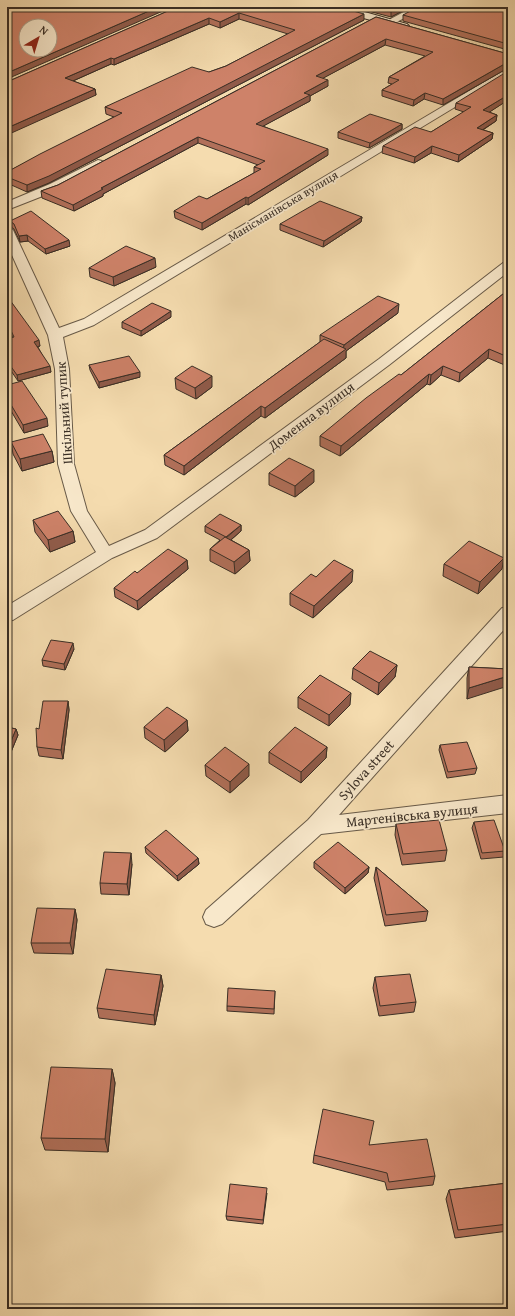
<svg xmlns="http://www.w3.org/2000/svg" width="515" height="1316" font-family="'Gentium Book Plus',serif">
<rect width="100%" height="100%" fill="#f5dcaf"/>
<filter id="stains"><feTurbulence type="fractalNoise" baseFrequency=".005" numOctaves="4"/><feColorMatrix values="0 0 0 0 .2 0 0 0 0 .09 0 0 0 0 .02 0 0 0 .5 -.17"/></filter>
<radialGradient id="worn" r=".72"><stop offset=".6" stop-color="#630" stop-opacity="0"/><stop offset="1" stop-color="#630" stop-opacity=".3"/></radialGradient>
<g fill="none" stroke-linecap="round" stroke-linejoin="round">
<!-- street casing -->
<g stroke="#685a48" stroke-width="2">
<g id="street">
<polygon points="413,7 425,7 393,24 387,24 385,22"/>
<polygon points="508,68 508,75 94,325 63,337 69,369 74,464 87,511 109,546 145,530 379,359 503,263 508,262 508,272 389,365 157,538 112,558 13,620 7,621 7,606 96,552 71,511 58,464 55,369 48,335 7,244 7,226 13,230 59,328 84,319"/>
<polygon points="98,160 102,161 104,164 102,167 58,190 7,210 7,202 50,184"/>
<polygon points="508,607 508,625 339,815 508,795 508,813 321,834 222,924 214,927 206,924 203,917 206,910 308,820 502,608"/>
</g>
</g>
<!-- secondary casing -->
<g stroke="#392e25" stroke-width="2">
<polygon id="secondary" points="329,7 347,7 407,24 409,26 403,29 331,9"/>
</g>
<!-- street -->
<use href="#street" fill="#f8e8cb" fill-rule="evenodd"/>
<!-- secondary -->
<use href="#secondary" fill="#f8e8cb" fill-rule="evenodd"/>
</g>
<!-- wall -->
<g fill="#b1705a" stroke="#392e25">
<polygon points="177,7 364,20 49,183 27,192 7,183 7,172 114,117 106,114 105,107 209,72 226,66 288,34 239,19 220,28 209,24 114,65 111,64 73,81 95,89 96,95 7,82"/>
<polygon points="353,7 410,7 391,17"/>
<polygon points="508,7 508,50 403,21 403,15"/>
<polygon points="376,17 508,54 508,68 443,105 424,99 413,106 382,96 382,90 392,84 388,83 389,77 425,56 385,45 323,78 328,86 310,96 310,101 263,126 328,155 248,205 246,204 202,230 175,218 174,211 207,199 254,173 254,167 258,165 198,143 103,194 103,196 74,211 42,198 41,191 58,185"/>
<polygon points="508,100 489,112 497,115 496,121 483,130 493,133 492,139 458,162 431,153 414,163 382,153 383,146 431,132 464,112 455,109 456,103"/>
<polygon points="402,124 402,129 369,148 338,138 338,132"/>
<polygon points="362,217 361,222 323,247 280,230 280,224"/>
<polygon points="10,221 70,246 46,254 28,241 20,242 14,229 11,227"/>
<polygon points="156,267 114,286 90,277 89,268"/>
<polygon points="508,290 508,366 507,366 488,358 459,382 441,375 430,385 427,384 340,456 320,446 320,436 401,375"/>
<polygon points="7,296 40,346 38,347 51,372 18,381 7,365 7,339 13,338 7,326"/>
<polygon points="398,313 346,351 346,358 265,418 261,416 184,475 165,465 164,455 320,342 320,335"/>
<polygon points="171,317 141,336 122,328 122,322"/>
<polygon points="89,365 140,377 99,388 90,370"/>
<polygon points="175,378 212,387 196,399 176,389"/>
<polygon points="7,385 48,426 24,433 7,404"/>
<polygon points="11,442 52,451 54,462 22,471 13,454"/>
<polygon points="269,473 314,482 295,497 269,485"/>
<polygon points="508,498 508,508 505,507 507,499"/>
<polygon points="33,520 73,531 75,542 50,552 35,532"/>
<polygon points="508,522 508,535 504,532 505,525"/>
<polygon points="241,525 241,531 231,540 249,550 250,561 235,574 210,561 210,549 220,540 205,532 205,526"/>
<polygon points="187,560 188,569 138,610 115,597 114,588 137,573"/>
<polygon points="444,564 502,569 478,594 443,576"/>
<polygon points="316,577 352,582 313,618 290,605 290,593"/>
<polygon points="74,649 65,670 43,666 42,660"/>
<polygon points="397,665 395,677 378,695 352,679 353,668"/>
<polygon points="469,667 508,669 467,699 467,678"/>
<polygon points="298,697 350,705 329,726 298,708"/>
<polygon points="68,701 69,710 63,759 39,756 37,747 39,729"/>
<polygon points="187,720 188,731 165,752 145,738 144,727"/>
<polygon points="7,727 16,729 18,735 11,752 7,751"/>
<polygon points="440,745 477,768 475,774 447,778 439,750"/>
<polygon points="508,745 508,756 506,751"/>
<polygon points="327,747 326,758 301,783 269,763 269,752"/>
<polygon points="205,765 249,776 230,793 206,776"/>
<polygon points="474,822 505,851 504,857 481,859 472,828"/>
<polygon points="396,824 447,850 445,861 402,865 395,835"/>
<polygon points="145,847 198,858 199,864 178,881 146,853"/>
<polygon points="314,862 369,867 368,873 345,894 314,868"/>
<polygon points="132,864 129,895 101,894 100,883"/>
<polygon points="376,867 428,911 426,921 385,926 374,878"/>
<polygon points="75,909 77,920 73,954 34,953 31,943"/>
<polygon points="161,975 163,986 155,1025 99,1018 97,1008"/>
<polygon points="375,977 416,1002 414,1012 379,1016 373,988"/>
<polygon points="275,991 274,1014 227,1011 227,1006"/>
<polygon points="112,1069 115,1083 108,1152 45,1150 41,1138"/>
<polygon points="369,1145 435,1176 433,1185 387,1190 385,1182 313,1163 314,1155"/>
<polygon points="508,1183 508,1231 455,1238 446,1199 449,1190"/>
<polygon points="267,1193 263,1224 227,1220 226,1216"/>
</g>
<!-- shaded-wall -->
<g fill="#905b4a" stroke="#392e25">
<polygon points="158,7 172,7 7,79 7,73"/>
<polygon points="399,7 410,7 391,17 391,12"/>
<polygon points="239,13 239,19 220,28 220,22"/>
<polygon points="364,14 364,20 49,183 27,192 27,185"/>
<polygon points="209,18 209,24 114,65 114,59"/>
<polygon points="386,39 385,45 316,82 316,76"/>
<polygon points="111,58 111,64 66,84 65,78"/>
<polygon points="508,62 508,68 443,105 443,99"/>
<polygon points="328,80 328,86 310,96 310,101 256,130 256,124 304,93"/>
<polygon points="95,89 96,95 7,135 7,128"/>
<polygon points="425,93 424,99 413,106 414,100"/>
<polygon points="508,95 508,100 482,117 483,110"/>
<polygon points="497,115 496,121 476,134 477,128"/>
<polygon points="402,124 402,129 369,148 370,143"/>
<polygon points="493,133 492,139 458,162 459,155"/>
<polygon points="198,137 198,143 103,194 103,196 74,211 73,205 101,188"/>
<polygon points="432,146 431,153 414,163 415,157"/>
<polygon points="328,149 328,155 248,205 248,198"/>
<polygon points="246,197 246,204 202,230 202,223"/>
<polygon points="362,217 361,222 323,247 324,241"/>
<polygon points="27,235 28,241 20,242 19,236"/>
<polygon points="69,240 70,246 46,254 45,249"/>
<polygon points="155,258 156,267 114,286 113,277"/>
<polygon points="399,304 398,313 346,351 346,358 265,418 265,408 343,351 344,345"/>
<polygon points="171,311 171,317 141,336 141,331"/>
<polygon points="39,340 40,346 35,347 34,342"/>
<polygon points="489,349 488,358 459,382 460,373"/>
<polygon points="50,366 51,372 18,381 17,375"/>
<polygon points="443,366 441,375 430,385 431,375"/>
<polygon points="140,372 140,377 99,388 99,382"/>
<polygon points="429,374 427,384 340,456 341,446"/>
<polygon points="212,376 212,387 196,399 195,388"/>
<polygon points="261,406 261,416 184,475 184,466"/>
<polygon points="47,418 48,426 24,433 23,425"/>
<polygon points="52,451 54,462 22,471 20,459"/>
<polygon points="314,470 314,482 295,497 295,486"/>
<polygon points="241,525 241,531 226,544 226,538"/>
<polygon points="73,531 75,542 50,552 48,540"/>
<polygon points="249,550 250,561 235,574 234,562"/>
<polygon points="504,558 502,569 478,594 480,582"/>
<polygon points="187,560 188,569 138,610 137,601"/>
<polygon points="353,570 352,582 313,618 314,606"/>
<polygon points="73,643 74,649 65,670 64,664"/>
<polygon points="397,665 395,677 378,695 379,683"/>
<polygon points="508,676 508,686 467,699 469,688"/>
<polygon points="351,693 350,705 329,726 329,715"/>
<polygon points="68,701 69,710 63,759 61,750"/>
<polygon points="187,720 188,731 165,752 164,740"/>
<polygon points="16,729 18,735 11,752 9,746"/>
<polygon points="327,747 326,758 301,783 301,772"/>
<polygon points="249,764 249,776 230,793 230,782"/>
<polygon points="131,853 132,864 129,895 127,884"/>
<polygon points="198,858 199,864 178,881 177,876"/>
<polygon points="369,867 368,873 345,894 345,888"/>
<polygon points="75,909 77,920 73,954 70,943"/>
<polygon points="161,975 163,986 155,1025 154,1015"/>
<polygon points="112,1069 115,1083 108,1152 105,1139"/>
</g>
<!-- building -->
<g fill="#ce8269" stroke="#392e25" fill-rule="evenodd">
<path d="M7,7H79L86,9L91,7H158L7,73ZM26,26H50V50H26Z"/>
<polygon points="177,7 339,7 364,14 49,176 27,185 7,177 7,172 40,154 122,113 105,107 192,67 209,72 226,66 295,30 239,13 220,22 209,18 114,59 111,58 65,78 95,89 7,128 7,82"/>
<polygon points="374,7 399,7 391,12"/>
<polygon points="418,7 508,7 508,44 403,15"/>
<polygon points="376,17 508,54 508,62 443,99 425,93 414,100 382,90 399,80 389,77 433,52 386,39 316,76 328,80 304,93 310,95 256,124 328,149 248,198 246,197 202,223 174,211 199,196 207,199 261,169 254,167 265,161 198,137 101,188 103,189 73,205 41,191 58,185"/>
<polygon points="508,71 508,95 483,110 497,115 477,128 493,133 459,155 432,146 415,157 383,146 415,127 431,132 471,107 456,103"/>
<polygon points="370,114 402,124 370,143 338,132"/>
<polygon points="320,201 362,217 324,241 280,224"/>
<polygon points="31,211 69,240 45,249 27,235 19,236 14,224 10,221"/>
<polygon points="126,246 155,258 113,277 89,268"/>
<polygon points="508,290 508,357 489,349 460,373 443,366 431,375 429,374 341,446 320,436 366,398 399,374 401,375"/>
<polygon points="7,296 39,340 34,342 50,366 17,375 7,361 7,339 14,337 7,322"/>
<polygon points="378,296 399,304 344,345 320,335"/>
<polygon points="152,303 171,311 141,331 122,322"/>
<polygon points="324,339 346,349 265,408 261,406 184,466 164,455"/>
<polygon points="129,356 140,372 99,382 89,365"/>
<polygon points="192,366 212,376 195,388 175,378"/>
<polygon points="22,381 47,418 23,425 7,398 7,385"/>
<polygon points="43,434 52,451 20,459 11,442"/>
<polygon points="289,458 314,470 295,486 269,473"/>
<polygon points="58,511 73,531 48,540 33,520"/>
<polygon points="220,514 241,525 226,537 205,526"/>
<polygon points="508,522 508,526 505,525"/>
<polygon points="225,537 249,550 234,562 210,549"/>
<polygon points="469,541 504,558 480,582 444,564"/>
<polygon points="168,549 187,560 137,601 114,588 135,571 137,573"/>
<polygon points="334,560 353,570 314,606 290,593 311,574 316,577"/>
<polygon points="51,640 73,643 64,664 42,660"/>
<polygon points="370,651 397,665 379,683 353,668"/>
<polygon points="469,667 508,669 508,676 469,688"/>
<polygon points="320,675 351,693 329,715 298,697"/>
<polygon points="43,701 68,701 61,750 37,747 36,728 39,729"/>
<polygon points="167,707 187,720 164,740 144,727"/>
<polygon points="7,727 16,729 9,746 7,745"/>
<polygon points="295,727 327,747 301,772 269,752"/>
<polygon points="467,742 477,768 448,772 440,745"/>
<polygon points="225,747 249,764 230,782 205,765"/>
<polygon points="439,820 447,850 403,854 396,824"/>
<polygon points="494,820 505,851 482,853 474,822"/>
<polygon points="166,830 198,858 177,876 145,847"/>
<polygon points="338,842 369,867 345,888 314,862"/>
<polygon points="104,852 131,853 127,884 100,883"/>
<polygon points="376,867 428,911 386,915"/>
<polygon points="37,908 75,909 70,943 31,943"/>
<polygon points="106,969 161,975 154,1015 97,1008"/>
<polygon points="410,974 416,1002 380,1006 375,977"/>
<polygon points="228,988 275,991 274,1009 227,1006"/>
<polygon points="51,1067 112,1069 105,1139 41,1138"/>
<polygon points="323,1109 374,1121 369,1145 427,1139 435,1176 389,1182 387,1173 314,1155"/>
<polygon points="508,1183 508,1224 458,1230 449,1190"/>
<polygon points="230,1184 267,1188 263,1220 226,1216"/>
</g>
<g text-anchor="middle" stroke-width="3.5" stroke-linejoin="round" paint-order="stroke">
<!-- far-street labels -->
<g font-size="12" fill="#392e25" stroke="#f8e8cb">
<text transform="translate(283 206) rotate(-31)" y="4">Манісманівська вулиця</text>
</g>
<!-- street labels -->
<g font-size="14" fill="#392e25" stroke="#f8e8cb">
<text transform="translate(64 413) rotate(-94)" y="5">Шкільний тупик</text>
<text transform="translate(311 416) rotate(-37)" y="5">Доменна вулиця</text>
<text transform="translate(366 770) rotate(-48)" y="5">Sylova street</text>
<text transform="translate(412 815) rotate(-6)" y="5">Мартенівська вулиця</text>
</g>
</g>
<!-- margin -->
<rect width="515" height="1316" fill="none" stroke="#f5dcaf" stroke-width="24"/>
<rect x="8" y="8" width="499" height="1300" fill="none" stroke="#392e25" stroke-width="2"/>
<rect x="12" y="12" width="491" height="1292" fill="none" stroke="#392e25"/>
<!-- north arrow -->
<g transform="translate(38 38) rotate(38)"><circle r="19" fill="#f8e8cb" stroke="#ac9e89"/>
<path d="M0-3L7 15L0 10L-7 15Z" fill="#8f2418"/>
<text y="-6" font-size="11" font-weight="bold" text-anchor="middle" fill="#392e25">N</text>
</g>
<rect width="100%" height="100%" filter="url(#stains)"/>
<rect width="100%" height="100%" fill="url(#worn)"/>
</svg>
